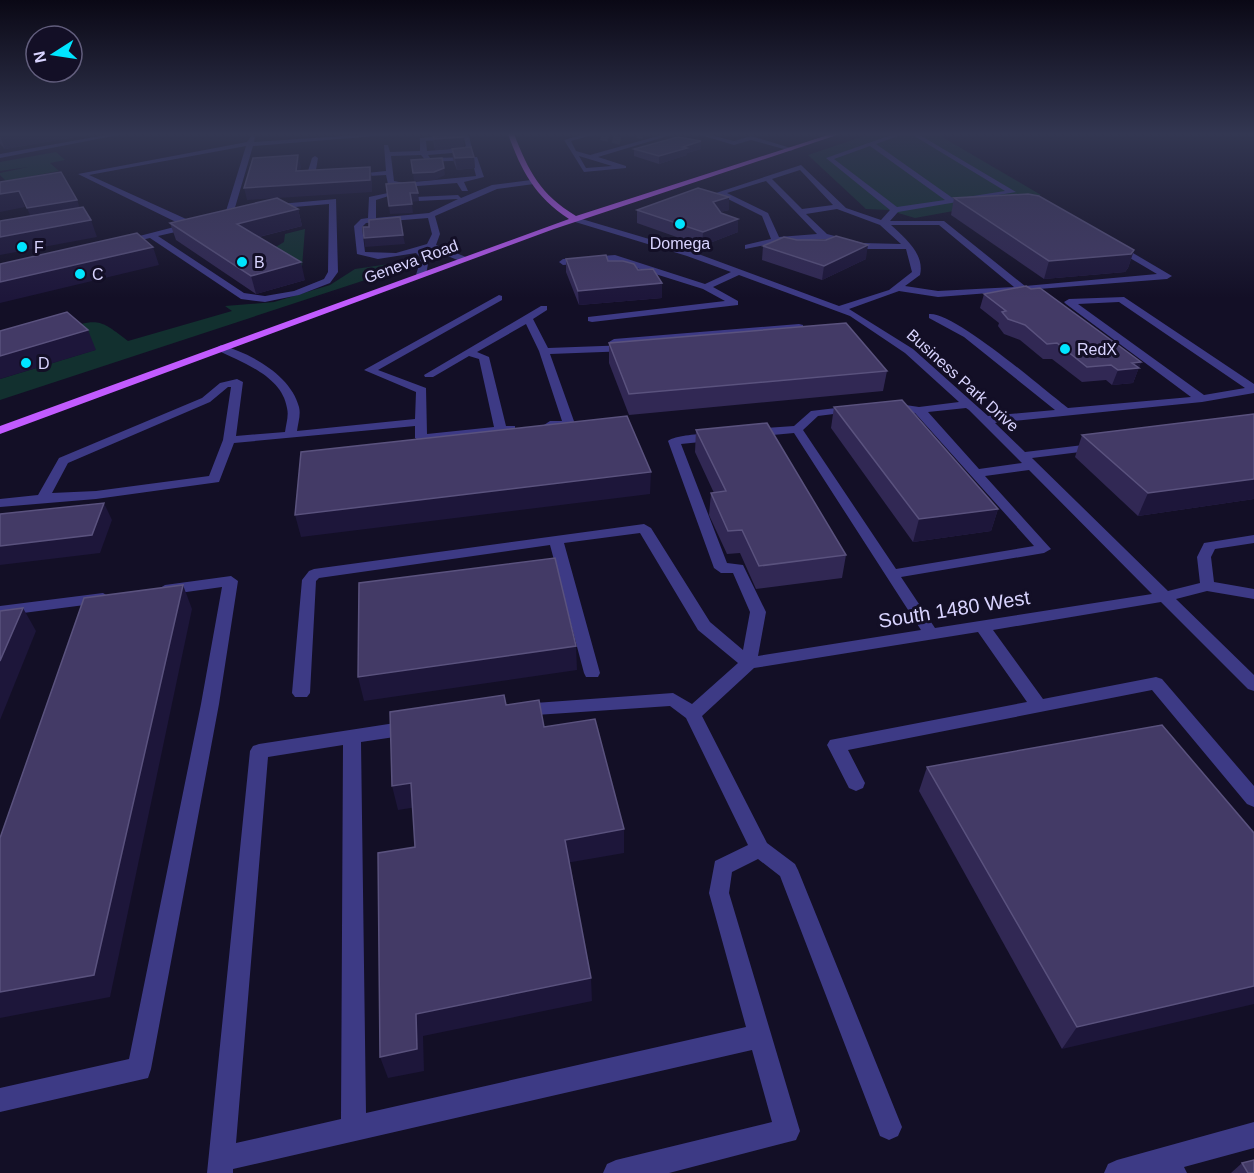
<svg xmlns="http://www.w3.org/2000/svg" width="1254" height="1173" font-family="Arial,sans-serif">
<rect width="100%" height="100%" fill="#130f26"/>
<!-- green -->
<g fill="#12302f">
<polygon points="870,134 937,134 1041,195 915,218 888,210 866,209 808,155"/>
<polygon points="56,152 65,160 50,163 59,171 6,181 0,175 0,173 28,167 0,171 0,162"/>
<polygon points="305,229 302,267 296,270 274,248 284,242 285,234"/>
<path d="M416,260L417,263L0,400V379L95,350L62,329C99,319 98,318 128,341L232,311L225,306L274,302L330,285L355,269Z"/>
</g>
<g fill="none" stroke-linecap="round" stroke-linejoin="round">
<!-- minor-tunnel -->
<g stroke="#312d47" stroke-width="8" stroke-dasharray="8 4" stroke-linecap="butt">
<polyline points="637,134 643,135"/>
<polyline points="601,136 621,141"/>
</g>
<!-- minor -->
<g fill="#3d3a85" fill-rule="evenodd">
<polygon points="111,134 123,134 0,158 0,154"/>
<polygon points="372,134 400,134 253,146 234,211 230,213 226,211 246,146 89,175 195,223 193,228 158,236 244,293 265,296 294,291 324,279 328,272 329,204 271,209 268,209 268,205 336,199 338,272 330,283 299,295 265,302 241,299 150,238 120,245 120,241 182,225 78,174 247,142 252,135 255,137 254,142"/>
<path d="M466,134L469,136L472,148L464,152L428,155L430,158L477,157L484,177L464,182L468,191H462L457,183L404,187L388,184L386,175L351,177L347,175L386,171L384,145H388L390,152L420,151V138ZM464,138L466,146L463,148L427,151L426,141ZM421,155L427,162L472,160L476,176L404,183L394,181L391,156Z"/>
<path d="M585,134H595L571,141L576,151L590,155L665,134H674L598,157L626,166V168L584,172L564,140ZM579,156L612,166L586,168Z"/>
<polygon points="697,134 706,134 734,141 751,136 794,149 791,151 751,140 734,145"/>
<path d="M894,134H903L876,144L954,199L1005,191L911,134H918L1016,192L898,212L890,221H944L1025,286L1157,274L1113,248L1112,246L1116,243L1172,276L1167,279L938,297L899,291L849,309L913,349L988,416L1055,410L964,337L929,318V314C954,311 1044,390 1068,408L1191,397L1066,304L1064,302L1069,299L1124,297L1254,384V393L1202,402L995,423L1025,452L1100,443L1102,446L1096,450L1032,458L1168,591L1200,583L1197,557L1204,543L1254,535V543L1215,549L1211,557L1214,582L1254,589V599L1207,591L1176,599L1254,675V691L1248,689L1161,602L993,630L1043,699L1156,677L1162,679L1254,786V807L1247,804L1152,690L848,750L865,783L863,788L856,791L849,788L827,745L830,740L1027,702L978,632L754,668L702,716L767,843L795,864L798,870L902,1127L898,1136L889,1140L880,1136L780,876L758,859L732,872L729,893L800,1131L796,1140L669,1173H603L607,1164L616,1160L772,1122L752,1050L233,1169V1173H207L250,751L253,746L259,744L408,721L414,723L417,728L414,733L408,735L361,742L366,1113L746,1027L709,893L715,861L748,845L686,718L670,706L521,716L515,715L512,710L515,705L521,704L673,693L692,704L738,663L698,630L640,533L564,543L600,673L598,677H586L584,673L550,545L319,578L316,581L310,693L307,697H295L292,693L302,580L309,571L314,569L644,524L651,528L710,622L743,650L750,612L733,573H721L714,568L668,441C675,435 715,431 722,437L720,440L681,444L727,563L743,565L766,612L758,656L921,630L794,433L751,437L745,433L751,429L794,426L811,411L853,406L857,407V411L818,416L803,430L896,569L1034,546L915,413L892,409L886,406L892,403L919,407L959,402L905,353L850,316L739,275L713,287L738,301V305L592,322L588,321V317L725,301L703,289L614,261L563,265L559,262L563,259L615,255L705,284L731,272L687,256L572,221L571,219L575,217L693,252L839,306L889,290L912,272L906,249H862L824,239L776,243L745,249V245L771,239L762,216L716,193L801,165L846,208L881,220L890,210L826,158ZM870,146L945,200L897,207L834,159ZM800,170L833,205L802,209L772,179ZM766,181L817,234L779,237L768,213L727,193ZM837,209L880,225L901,244L862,243L827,234L806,214ZM891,225H939L1014,287L938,291L905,286L920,275C925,254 905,238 891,225ZM1119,302L1245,388L1204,395L1078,304ZM966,408L969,410L1022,463L979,469L928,412ZM1029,470L1152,594L935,628L901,577L1044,553L1051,549L985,476ZM343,745L341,1119L236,1143L268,757Z"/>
<polygon points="315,156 318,158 316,170 320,173 316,175 308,171 312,158"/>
<path d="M531,180L534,184L497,189L435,216L440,234L436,245L466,257V261H460L430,249L424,251L429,258L426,275L421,278L416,275L421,258L416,253L378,259L357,254L354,226L361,219L368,218L369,197L388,193L392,195L376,200V218L429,213L458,199L418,201L415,197L458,195L461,198L492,185ZM428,218L432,234L427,244L396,253L365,252L362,227L366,223Z"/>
<path d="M499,295L502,296V300L378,370L426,388L427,434L494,427L479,359L469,356L433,377H425L424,375L541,306H547V310L533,319L548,348L629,345L634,348L629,351L550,354L575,424L573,427L550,429L544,425L550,421H562L539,351L526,324L477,352L489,357L506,426H515V432L421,442L415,438V426L234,443L219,482L96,499L0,507V499L38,495L59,458L202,398L220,383L237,379L243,382L236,436L285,432C286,424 289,416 287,408C282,376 243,363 217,350L216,348L221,345C250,353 291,375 299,407C301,415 298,423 297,431L415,419L416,392L364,370ZM228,387H231L223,440L209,476L96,491L52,493L68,463L210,402Z"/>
<polygon points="799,324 803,325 803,329 614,345 609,342 614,339"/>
<polygon points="231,576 238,581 219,704 151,1069 148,1078 0,1112 0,1088 129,1059 201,704 222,587 165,595 157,590 165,585"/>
<polygon points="103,593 111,598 108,602 0,616 0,606"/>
<polygon points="1254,1122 1254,1148 1184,1167 1187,1173 1104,1173 1108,1164 1117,1160"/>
</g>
<!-- major -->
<path fill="#c25bff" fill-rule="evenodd" d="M508,134H514C529,172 540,194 576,216L831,134H840L554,229L0,434V426L569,219C535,197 521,170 508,134Z"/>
</g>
<!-- wall -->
<g fill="#312854">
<polygon points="0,134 93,134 5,149 0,144"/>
<polygon points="432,134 462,134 464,148 474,157 475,168 457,170 453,160 452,149 435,150"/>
<polygon points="701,141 701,149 687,153 687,155 659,164 634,156 634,149"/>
<polygon points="954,198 1134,250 1128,268 1125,272 1044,279 951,215"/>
<polygon points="298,209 302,226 259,237 305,280 256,294 176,240 170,223"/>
<polygon points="637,210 729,210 720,212 738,232 702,246 637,223"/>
<polygon points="763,246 866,259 822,280 762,260"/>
<polygon points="566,259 608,261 638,270 662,298 579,305 566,272"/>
<polygon points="984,294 1141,362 1133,383 1112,385 1106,380 1082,382 1052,359 1043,359 1020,340 1004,334 998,326 999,323 980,308"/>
<polygon points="609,343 887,371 883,391 629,415 609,363"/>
<polygon points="834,407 998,509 991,531 913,542 831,428"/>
<polygon points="1254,414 1254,499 1138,516 1075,457 1082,435"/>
<polygon points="696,430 846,555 842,578 756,589 740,553 727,554 709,515 711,493 714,493 695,452"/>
<polygon points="927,767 1254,833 1062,1049 919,791"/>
<polygon points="1242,1163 1254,1173 1231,1173"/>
</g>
<!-- shaded-wall -->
<g fill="#1d163a">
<polygon points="0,134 93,134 5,149 0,136"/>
<polygon points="463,137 464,148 435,150 434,139"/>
<polygon points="701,141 701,149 687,153 687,155 659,164 659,156 683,147"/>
<polygon points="298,155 301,167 298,182 296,171"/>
<polygon points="474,157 475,168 457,170 455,158"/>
<polygon points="370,167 372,179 372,192 247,200 244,188"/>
<polygon points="444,168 445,175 435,180 414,181 413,173"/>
<polygon points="19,191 25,207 0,212 0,194"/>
<polygon points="410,193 418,193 419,201 411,202"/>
<polygon points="729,197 729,210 713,214 713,202"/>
<polygon points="77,200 83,216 34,225 27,208"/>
<polygon points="412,204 413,213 390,214 389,206"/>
<polygon points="298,209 302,226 242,241 237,224"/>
<polygon points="738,219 738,232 702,246 703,232"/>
<polygon points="91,220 97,237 0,255 0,237"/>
<polygon points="403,235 405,244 365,247 364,238"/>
<polygon points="868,245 866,259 822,280 824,266"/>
<polygon points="153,247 159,265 0,303 0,282"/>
<polygon points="1134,250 1128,268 1125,272 1044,279 1049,261"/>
<polygon points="301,262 305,280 256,294 251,276"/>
<polygon points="662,283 662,298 579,305 578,291"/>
<polygon points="88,330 96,350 0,379 0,356"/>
<polygon points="1141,362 1133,383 1112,385 1118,370 1132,363"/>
<polygon points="651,472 650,494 301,537 295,515"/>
<polygon points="1254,479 1254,499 1138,516 1148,493"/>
<polygon points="104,503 112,520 100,553 0,565 0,546"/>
<polygon points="998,509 991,531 913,542 919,519"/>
<polygon points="183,585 192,609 110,997 0,1018 0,992"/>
<polygon points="23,608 36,631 0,720 0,661"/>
<polygon points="576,646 577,670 364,701 358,677"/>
<polygon points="411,783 417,807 398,810 392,786"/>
<polygon points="624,829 624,853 566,863 565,840"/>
<polygon points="591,978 592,1001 423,1036 424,1071 388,1078 380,1057 416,1014"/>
<polygon points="1254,986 1254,1004 1062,1049 1077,1027"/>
</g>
<!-- building -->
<g fill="#433a66" stroke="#5a527e" stroke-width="1.5">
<polygon points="433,134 462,134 463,137 434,139"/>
<polygon points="678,137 701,141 683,147 687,148 659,156 634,149"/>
<polygon points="471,147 474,157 455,158 452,149"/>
<polygon points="298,155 296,171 370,167 370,180 244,188 253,158"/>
<polygon points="442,158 444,168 434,172 413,173 411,160"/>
<polygon points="61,172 77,200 27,208 19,191 0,194 0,182"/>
<polygon points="415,182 418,193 410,193 412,204 389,206 386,184"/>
<polygon points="698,188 729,197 713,202 721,213 738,219 703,232 637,210"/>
<polygon points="1028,194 1039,196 1134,250 1131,254 1049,261 954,198"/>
<polygon points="277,198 298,209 237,224 301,262 251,276 170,223"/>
<polygon points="83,207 91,220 0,237 0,221"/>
<polygon points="400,217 403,235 364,238 363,227 369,227 369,220"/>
<polygon points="137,233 153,247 0,282 0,264"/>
<polygon points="836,236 868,245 824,266 763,246 784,237 797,240 826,240"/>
<polygon points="606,255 608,261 623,261 634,264 638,270 653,269 662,283 578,291 566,259"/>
<polygon points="1026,286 1031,289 1040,288 1141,362 1132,363 1139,368 1118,370 1111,365 1087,367 1057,343 1047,344 1025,325 1008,319 1002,312 1006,311 984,294"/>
<polygon points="67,312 88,330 0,356 0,331"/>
<polygon points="846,323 887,371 629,394 609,343"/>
<polygon points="902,400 998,509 919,519 834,407"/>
<polygon points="1254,414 1254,479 1148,493 1082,435"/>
<polygon points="627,416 651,472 295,515 301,452"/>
<polygon points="767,423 846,555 759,566 742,530 728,531 711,493 726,491 696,430"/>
<polygon points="104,503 92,535 0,546 0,514"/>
<polygon points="555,558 576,646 358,677 359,583"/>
<polygon points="183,585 94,975 0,992 0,838 84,598"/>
<polygon points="23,608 0,661 0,611"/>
<polygon points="504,695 506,705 539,700 544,727 595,719 624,829 565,840 591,978 416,1014 417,1049 380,1057 378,853 415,847 411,783 392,786 390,712"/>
<polygon points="1162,725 1254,833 1254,986 1077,1027 927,767"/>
<polygon points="1254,1160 1254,1173 1248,1173 1242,1163"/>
</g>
<!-- sky -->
<linearGradient id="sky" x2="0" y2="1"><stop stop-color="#0a0815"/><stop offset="0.45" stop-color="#333752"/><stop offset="1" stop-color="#333752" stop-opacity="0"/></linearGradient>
<rect width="1254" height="298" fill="url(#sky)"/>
<!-- markers -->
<g fill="#00e5ff" stroke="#130f26" stroke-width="2">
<circle cx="680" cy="224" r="6"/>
<circle cx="22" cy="247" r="6"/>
<circle cx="242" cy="262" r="6"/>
<circle cx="80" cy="274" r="6"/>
<circle cx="1065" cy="349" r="6"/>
<circle cx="26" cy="363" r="6"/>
</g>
<g text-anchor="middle" stroke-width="6" stroke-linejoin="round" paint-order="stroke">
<!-- far-poi labels -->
<g font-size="16" fill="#d9d4ff" stroke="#130f26" text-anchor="start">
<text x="680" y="249" text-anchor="middle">Domega</text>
<text x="34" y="253">F</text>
<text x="254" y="268">B</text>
<text x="92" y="280">C</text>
<text x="1077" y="355">RedX</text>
<text x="38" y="369">D</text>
</g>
<!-- far-street labels -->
<g font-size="16" fill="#d9d4ff" stroke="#130f26">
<text transform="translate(411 261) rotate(-20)" y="6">Geneva Road</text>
<text transform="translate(963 380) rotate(42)" y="6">Business Park Drive</text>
</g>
<!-- street labels -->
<g font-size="20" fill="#d9d4ff" stroke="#130f26">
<text transform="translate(954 609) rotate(-9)" y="7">South 1480 West</text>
</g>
</g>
<!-- north arrow -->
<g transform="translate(54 54) rotate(258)"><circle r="28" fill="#130f26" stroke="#625e7d" stroke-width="1.5"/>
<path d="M0-4.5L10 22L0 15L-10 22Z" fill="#00e5ff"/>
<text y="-9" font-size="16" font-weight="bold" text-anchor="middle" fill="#d9d4ff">N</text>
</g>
</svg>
